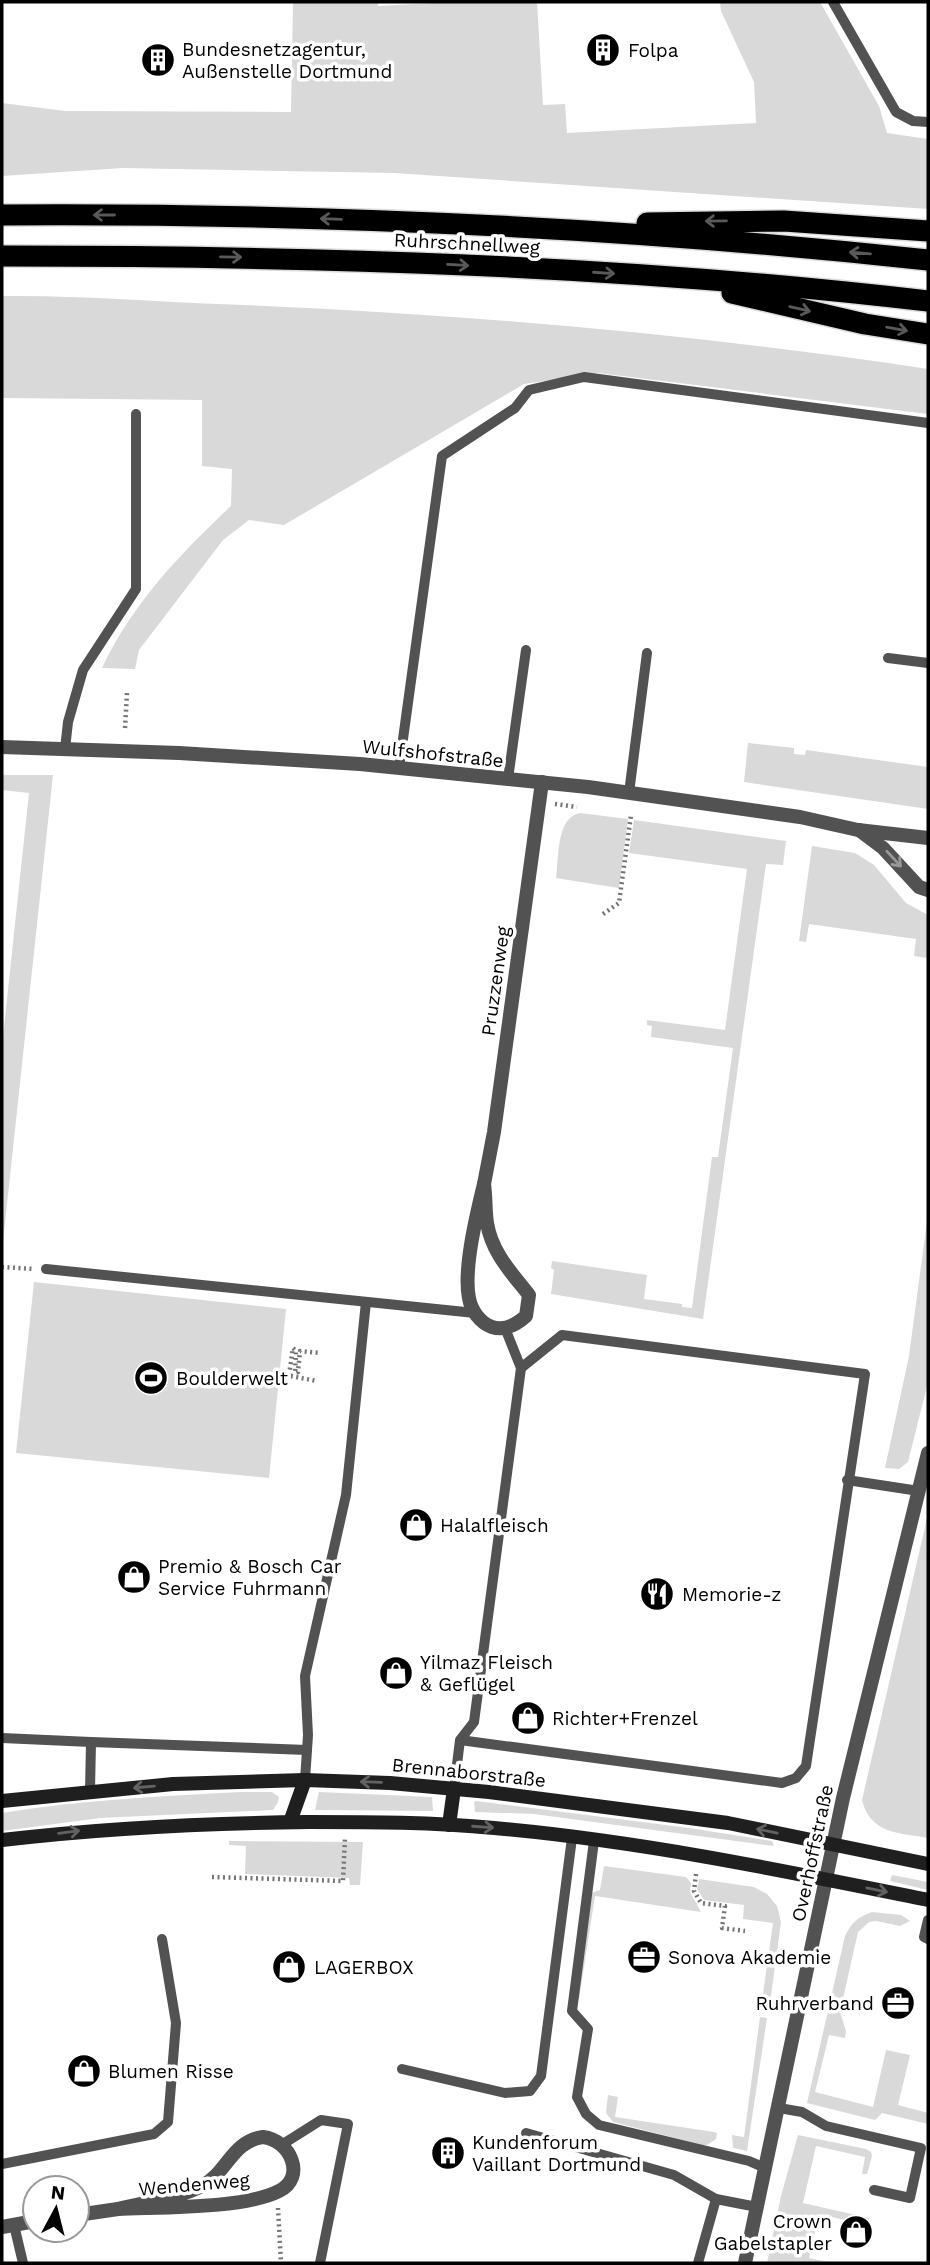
<svg xmlns="http://www.w3.org/2000/svg" width="930" height="2265" font-family="'Work Sans',sans-serif">
<rect width="100%" height="100%" fill="#fff"/>
<!-- green -->
<g fill="#d9d9d9">
<polygon points="293,2 378,2 378,6 451,2 537,2 543,105 565,104 567,133 756,123 754,82 721,11 720,3 820,2 879,106 887,133 928,139 928,209 394,173 123,168 2,176 2,103 65,111 291,112"/>
<path d="M2,296C74,295 146,301 218,304C456,313 693,334 928,369V414L598,373L524,384L284,525L249,520L223,540L139,650L135,669L102,668C132,604 180,554 231,506L232,469L202,466V400L2,398Z"/>
<polygon points="748,743 794,748 794,754 805,755 806,750 928,767 928,809 744,782"/>
<polygon points="2,775 53,775 2,1251 2,1046 29,793 2,790"/>
<path d="M580,813L628,819L619,888L556,878C559,857 556,818 580,813Z"/>
<polygon points="634,820 786,841 783,865 766,864 703,1319 551,1294 554,1270 551,1268 552,1261 647,1275 644,1299 682,1304 682,1307 692,1308 712,1157 718,1157 733,1048 651,1037 652,1026 647,1025 647,1020 725,1030 747,869 629,853"/>
<polygon points="812,846 855,853 874,865 906,903 928,915 928,958 914,956 916,939 809,924 806,942 799,941"/>
<polygon points="928,1214 928,1382 908,1462 899,1469 885,1468 909,1356"/>
<polygon points="34,1282 286,1309 269,1478 16,1453"/>
<path d="M928,1514V1838C900,1833 870,1834 862,1800Z"/>
<path d="M241,1792H272L279,1797L278,1802L273,1810L100,1818L2,1831V1813C81,1800 161,1796 241,1792Z"/>
<polygon points="319,1792 432,1797 433,1811 315,1810"/>
<polygon points="476,1801 689,1828 772,1841 774,1846 534,1814 475,1812 474,1802"/>
<polygon points="229,1841 363,1842 360,1885 350,1885 349,1878 245,1874 246,1846 229,1845"/>
<polygon points="604,1866 686,1877 691,1883 690,1892 701,1912 595,1896 579,1999 577,1998 592,1893 600,1890"/>
<polygon points="892,1875 928,1882 928,1890 890,1881"/>
<polygon points="699,1879 754,1887 767,1894 777,1906 781,1922 770,2003 762,2001 773,1923 743,1919 744,1905 704,1900 697,1889"/>
<path d="M872,1912L901,1915L910,1921L900,1926L876,1921L869,1922L858,1932L840,2012L846,2031L845,2038L829,2035L815,2092L873,2107L886,2050L910,2055L898,2105L928,2113V2124L882,2113L875,2120L807,2103L845,1936C852,1922 858,1917 872,1912Z"/>
<polygon points="760,2017 767,2018 747,2151 733,2148 732,2135 744,2137"/>
<polygon points="608,2095 618,2097 615,2117 714,2132 717,2133 716,2139 707,2145 702,2145 613,2122 606,2113"/>
<polygon points="798,2135 866,2149 871,2152 872,2156 867,2174 862,2174 865,2157 816,2146 803,2203 869,2218 867,2225 819,2214 809,2258 833,2263 767,2263 781,2196"/>
</g>
<g fill="none" stroke-linecap="round" stroke-linejoin="round">
<!-- motorway casing -->
<g stroke="#dbdbdb" stroke-width="24">
<g id="motorway">
<path d="M2,215C311,213 621,227 928,260"/>
<polyline points="647,223 784,221 928,231"/>
<path d="M2,256C311,256 621,265 928,301"/>
<polyline points="732,293 865,324 928,334"/>
</g>
</g>
<!-- path -->
<g stroke="#747474" stroke-width="4.5" stroke-dasharray="2 3.5" stroke-linecap="butt">
<polyline points="125,728 127,693"/>
<polyline points="555,804 577,807"/>
<polyline points="603,914 619,903 631,815"/>
<polyline points="2,1267 34,1269"/>
<polyline points="280,1374 317,1381"/>
<polyline points="289,1375 293,1348 296,1351 295,1373 298,1372 300,1351 320,1353"/>
<polyline points="696,1874 694,1891 701,1903 725,1906 722,1928 745,1931"/>
<polyline points="212,1877 343,1881 345,1838"/>
<polyline points="278,2208 281,2263"/>
</g>
<!-- service -->
<g stroke="#525252" stroke-width="10">
<polyline points="833,2 896,112 913,121 928,122"/>
<polyline points="888,658 928,663"/>
<polyline points="65,749 68,722 83,670 136,589 136,414"/>
<polyline points="399,768 442,456 515,408 529,390 584,377 928,423"/>
<polyline points="508,779 526,650"/>
<polyline points="629,793 647,653"/>
<polyline points="46,1269 475,1313"/>
<polyline points="505,1328 521,1368"/>
<polyline points="847,1480 919,1491"/>
<polyline points="2,1738 91,1742"/>
<polyline points="305,1780 308,1735 305,1676 346,1495 366,1302"/>
<polyline points="454,1789 460,1740 474,1722 521,1368 562,1335 865,1374 806,1766 796,1778 782,1783 460,1740"/>
<polyline points="90,1791 91,1742 307,1750"/>
<polyline points="594,1841 572,2011 588,2029 577,2097 586,2114 599,2125 749,2161 765,2168"/>
<polyline points="928,1920 924,1937 928,1939"/>
<polyline points="402,2069 505,2093 530,2091 541,2076 572,1838"/>
<polyline points="779,2108 802,2112 826,2126 921,2148 910,2198 874,2190"/>
<polyline points="526,2133 674,2175 716,2199 757,2207"/>
<polyline points="283,2144 321,2120 348,2124 320,2263"/>
<polyline points="2,2164 154,2134 168,2122 176,2023 162,1939"/>
<polyline points="14,2225 23,2263"/>
<polyline points="698,2263 716,2199"/>
</g>
<!-- minor -->
<g stroke="#525252" stroke-width="14">
<polyline points="2,747 179,753 360,764 588,787 800,817 858,830 928,838"/>
<polyline points="859,830 883,848 919,887 928,890"/>
<polyline points="484,1184 494,1132 542,782"/>
<path d="M484,1184C486,1197 485,1210 487,1223C492,1253 511,1272 529,1295L526,1316C516,1325 505,1331 492,1327C480,1323 471,1310 469,1298C463,1269 477,1213 484,1184Z"/>
<path d="M263,2137C290,2140 307,2177 279,2191C244,2209 159,2207 118,2209C145,2202 176,2199 202,2186C227,2173 232,2141 263,2137Z"/>
<polyline points="77,2215 118,2209"/>
<polyline points="2,2227 35,2221"/>
<polyline points="745,2263 843,1798 928,1453"/>
</g>
<!-- secondary -->
<g stroke="#1f1f1f" stroke-width="14">
<polyline points="2,1801 173,1784 305,1780 390,1783 489,1792 728,1823 928,1864"/>
<polyline points="290,1822 305,1780"/>
<polyline points="449,1825 454,1789"/>
<path d="M2,1840C104,1828 206,1823 309,1822C371,1822 432,1822 494,1828C641,1841 785,1871 928,1900"/>
</g>
<!-- motorway -->
<use href="#motorway" stroke="#000" stroke-width="21"/>
</g>
<!-- one-way arrows -->
<defs><path id="oneway-shaft" d="M-6 0H5M1.5-3L5.5 0L1.5 3" fill="none" stroke-width="1.6" stroke-linecap="round" stroke-linejoin="round" transform="scale(1.75)"/></defs>
<g stroke="#595959">
<use href="#oneway-shaft" transform="translate(104 215) rotate(-180)"/>
<use href="#oneway-shaft" transform="translate(331 219) rotate(-178)"/>
<use href="#oneway-shaft" transform="translate(716 221) rotate(179)"/>
<use href="#oneway-shaft" transform="translate(860 253) rotate(-175)"/>
<use href="#oneway-shaft" transform="translate(231 257) rotate(1)"/>
<use href="#oneway-shaft" transform="translate(458 265) rotate(3)"/>
<use href="#oneway-shaft" transform="translate(604 273) rotate(4)"/>
<use href="#oneway-shaft" transform="translate(800 309) rotate(13)"/>
<use href="#oneway-shaft" transform="translate(897 329) rotate(10)"/>
</g>
<use stroke="#979797" href="#oneway-shaft" transform="translate(894 859) rotate(47)"/>
<g stroke="#626262">
<use href="#oneway-shaft" transform="translate(371 1782) rotate(-178)"/>
<use href="#oneway-shaft" transform="translate(144 1787) rotate(175)"/>
<use href="#oneway-shaft" transform="translate(483 1827) rotate(4)"/>
<use href="#oneway-shaft" transform="translate(767 1831) rotate(-168)"/>
<use href="#oneway-shaft" transform="translate(69 1832) rotate(-7)"/>
<use href="#oneway-shaft" transform="translate(877 1890) rotate(12)"/>
</g>
<!-- icons -->
<defs>
<g id="building-disc" transform="scale(1.75)"><circle r="9.5" fill="#000" stroke="#fff"/><path d="M-4-6H4V6H1V3H-1V6H-4ZM-2.5-4.3h1.7v1.8h-1.7ZM.8-4.3h1.7v1.8H.8ZM-2.5-1h1.7V.8h-1.7ZM.8-1h1.7V.8H.8Z" fill="#fff"/></g>
<g id="stadium-disc" transform="scale(1.75)"><circle r="9.5" fill="#000" stroke="#fff"/><path d="M0-5a6.5 5 0 1 0 0 10a6.5 5 0 1 0 0-10ZM-3.5-1.8h7v3.6h-7Z" fill="#fff"/></g>
<g id="shop-disc" transform="scale(1.75)"><circle r="9.5" fill="#000" stroke="#fff"/><path d="M-5-2.5h2.3a2.7 3.5 0 0 1 5.4 0H5L5.5 6h-11ZM-1.5-2.5h3a1.5 2.3 0 0 0-3 0Z" fill="#fff"/></g>
<g id="restaurant-disc" transform="scale(1.75)"><circle r="9.5" fill="#000" stroke="#fff"/><path d="M-5-6h1v4h1v-4h1v4h1v-4h1v5L-1.5 .5V6h-2V.5L-5-1ZM5-6V6H3V1.5H1.5Q1.5-4 5-6Z" fill="#fff"/></g>
<g id="office-disc" transform="scale(1.75)"><circle r="9.5" fill="#000" stroke="#fff"/><path d="M-6-3h4V-5.5h4V-3h4V5H-6ZM-1-4.5V-3h2v-1.5ZM-6 0V1H6V0Z" fill="#fff"/></g>
</defs>
<g fill-rule="evenodd">
<use href="#building-disc" x="603" y="50"/>
<use href="#building-disc" x="158" y="60"/>
<use href="#stadium-disc" x="151" y="1378"/>
<use href="#shop-disc" x="416" y="1525"/>
<use href="#shop-disc" x="134" y="1577"/>
<use href="#restaurant-disc" x="657" y="1594"/>
<use href="#shop-disc" x="396" y="1673"/>
<use href="#shop-disc" x="528" y="1718"/>
<use href="#office-disc" x="644" y="1957"/>
<use href="#shop-disc" x="289" y="1967"/>
<use href="#office-disc" x="898" y="2003"/>
<use href="#shop-disc" x="84" y="2071"/>
<use href="#building-disc" x="448" y="2153"/>
<use href="#shop-disc" x="856" y="2232"/>
</g>
<g text-anchor="middle" stroke-width="7" stroke-linejoin="round" paint-order="stroke">
<!-- poi labels -->
<g font-size="19" fill="#000" stroke="#fff" text-anchor="start">
<text x="182" y="56">Bundesnetzagentur,<tspan x="182" dy="22">Außenstelle Dortmund</tspan></text>
<text x="628" y="57">Folpa</text>
<text x="176" y="1385">Boulderwelt</text>
<text x="440" y="1532">Halalfleisch</text>
<text x="158" y="1573">Premio &amp; Bosch Car<tspan x="158" dy="22">Service Fuhrmann</tspan></text>
<text x="682" y="1601">Memorie-z</text>
<text x="420" y="1669">Yilmaz Fleisch<tspan x="420" dy="22">&amp; Geflügel</tspan></text>
<text x="552" y="1725">Richter+Frenzel</text>
<text x="668" y="1964">Sonova Akademie</text>
<text x="314" y="1974">LAGERBOX</text>
<text x="874" y="2010" text-anchor="end">Ruhrverband</text>
<text x="108" y="2078">Blumen Risse</text>
<text x="472" y="2149">Kundenforum<tspan x="472" dy="22">Vaillant Dortmund</tspan></text>
<text x="832" y="2228" text-anchor="end">Crown<tspan x="832" dy="22">Gabelstapler</tspan></text>
</g>
<!-- street labels -->
<g font-size="19" fill="#000" stroke="#fff">
<text transform="translate(467 243) rotate(3)" y="7">Ruhrschnellweg</text>
<text transform="translate(433 753) rotate(6)" y="7">Wulfshofstraße</text>
<text transform="translate(495 981) rotate(-82)" y="7">Pruzzenweg</text>
<text transform="translate(469 1772) rotate(6)" y="7">Brennaborstraße</text>
<text transform="translate(812 1853) rotate(-78)" y="7">Overhoffstraße</text>
<text transform="translate(194 2184) rotate(-5)" y="7">Wendenweg</text>
</g>
</g>
<!-- border -->
<rect width="930" height="2265" fill="none" stroke="#000000" stroke-width="7"/>
<!-- north arrow -->
<g transform="translate(56 2209) rotate(7)"><circle r="33" fill="#ffffff" stroke="#999999" stroke-width="2"/>
<path d="M0-5L12 26L0 18L-12 26Z" fill="#000000"/>
<text y="-10" font-size="19" font-weight="bold" text-anchor="middle" fill="#000000">N</text>
</g>
</svg>
